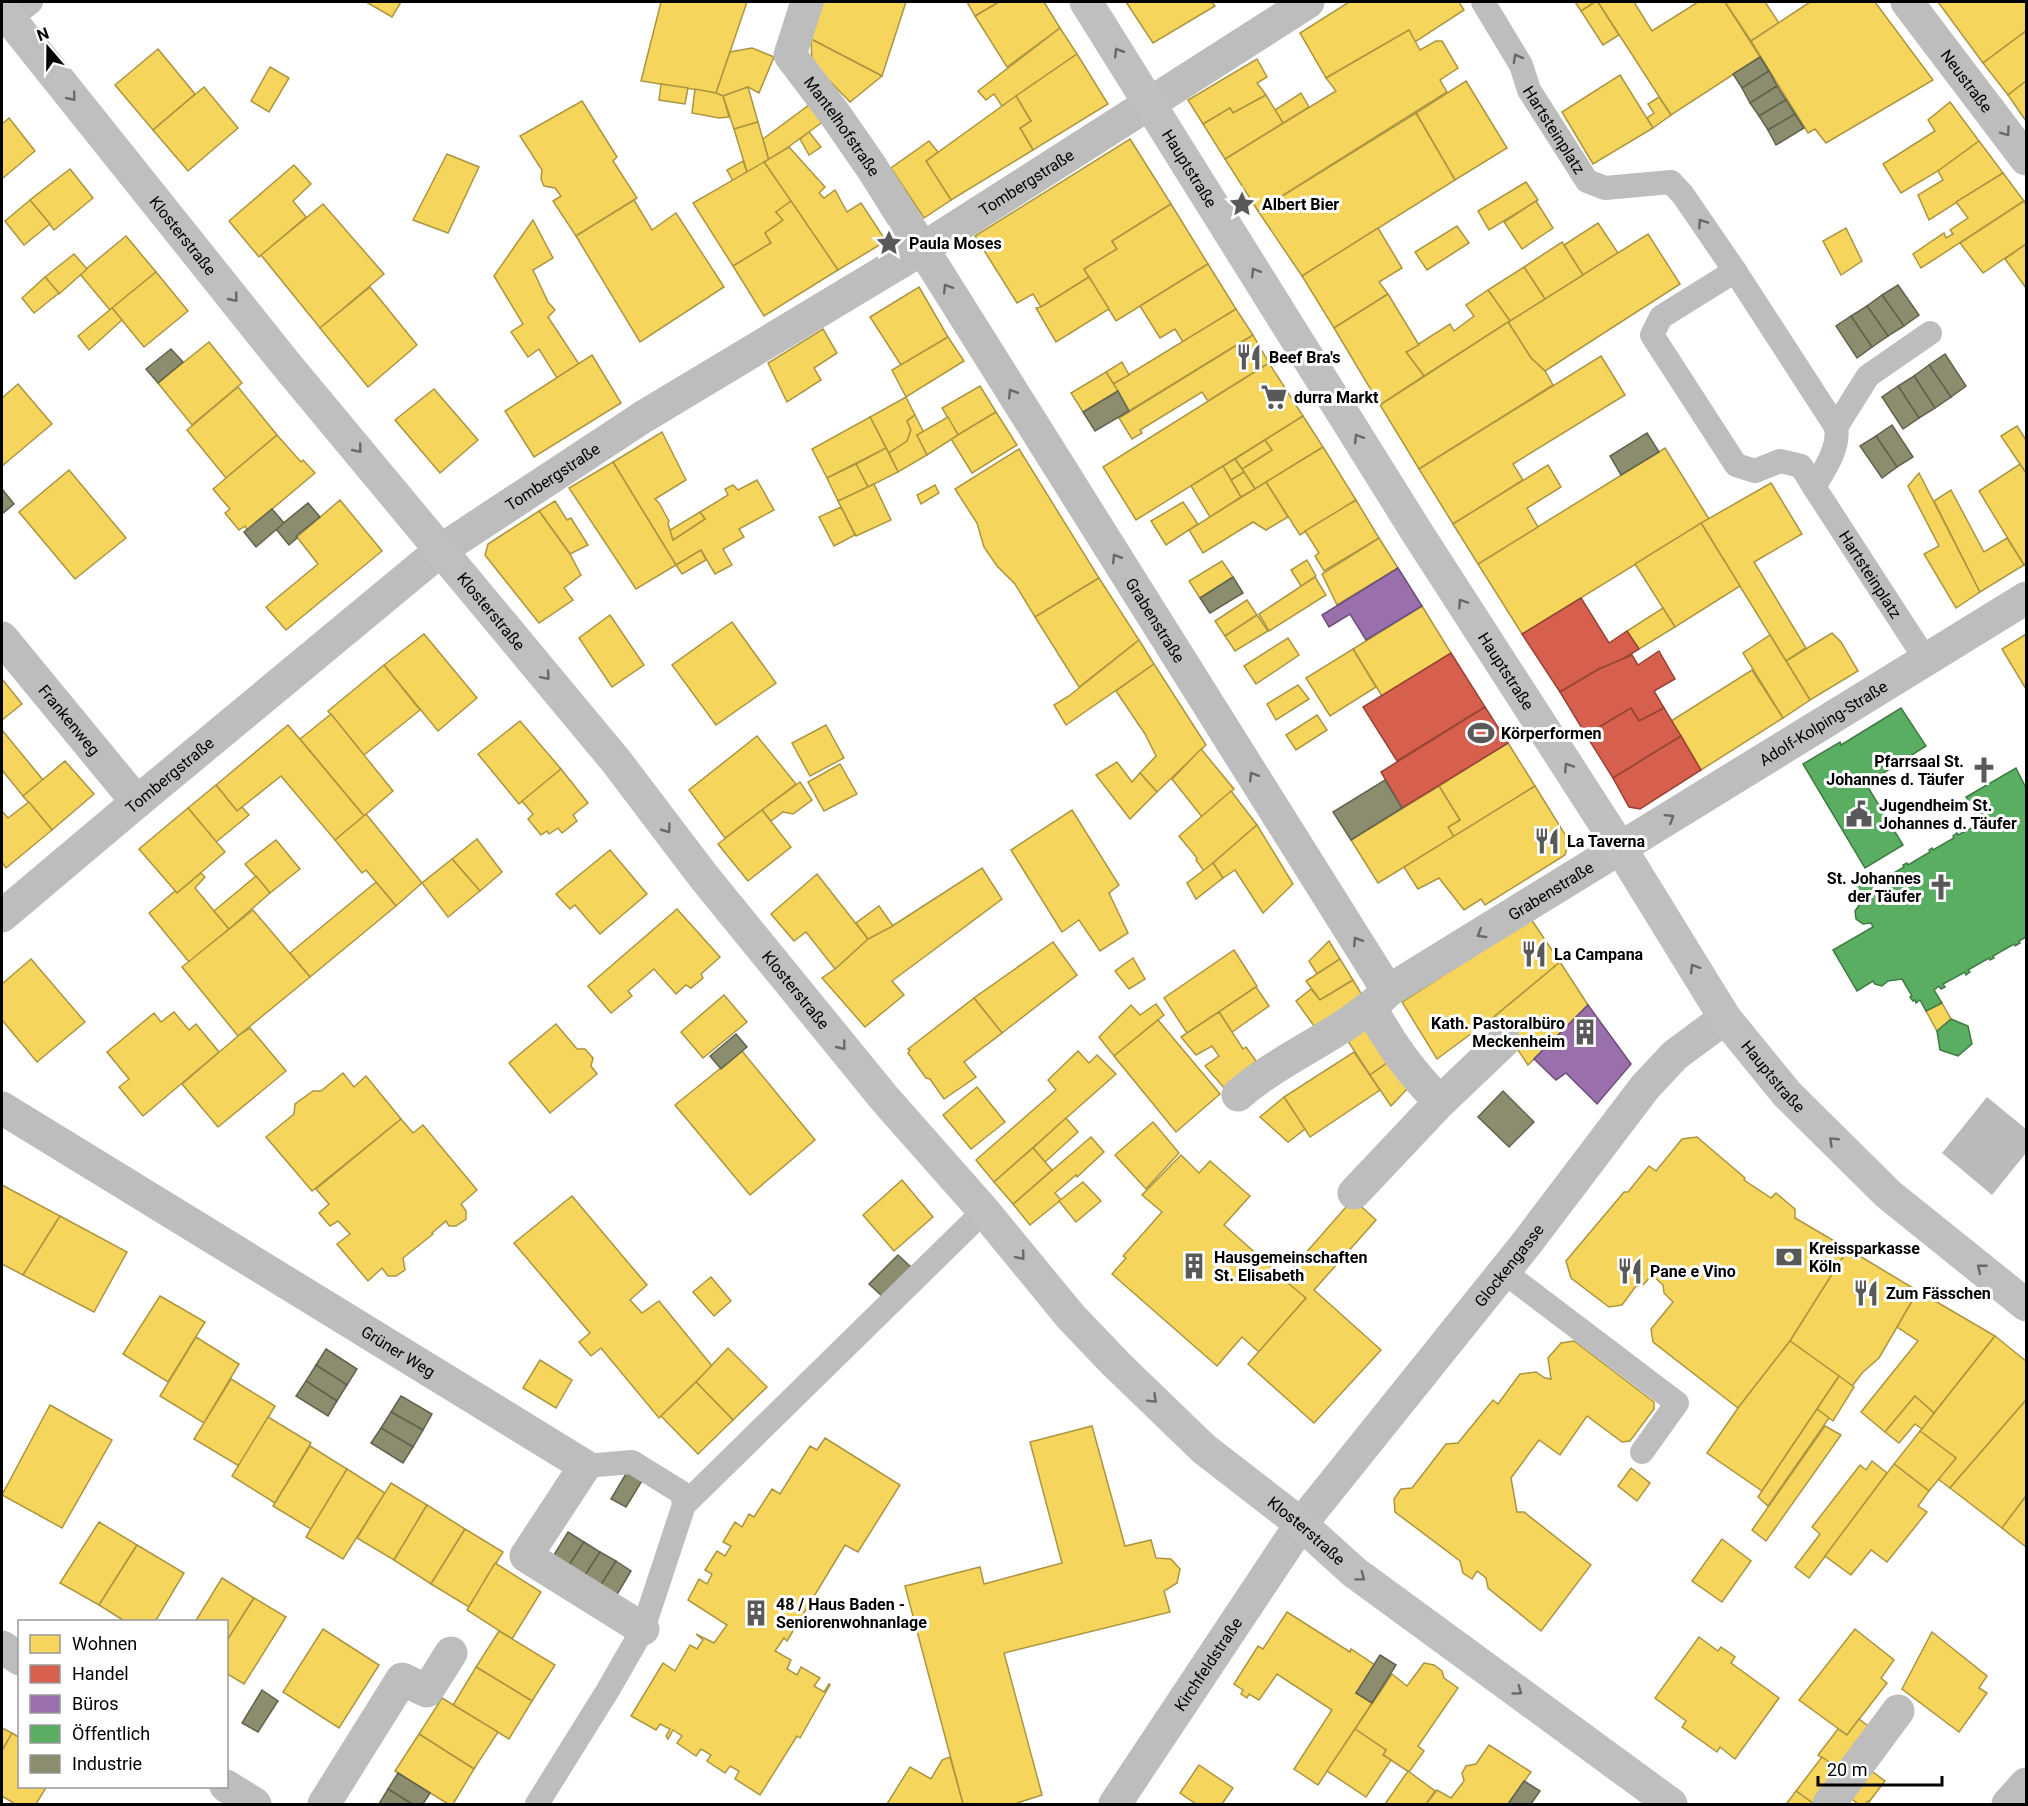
<svg xmlns="http://www.w3.org/2000/svg" width="2028" height="1806" font-family="Roboto,sans-serif">
<rect width="100%" height="100%" fill="#fff"/>
<!-- water -->
<polygon fill="#bababa" points="1987,1097 2026,1129 2026,1153 1992,1195 1942,1153"/>
<!-- homes -->
<g fill="#f6d55c" stroke="#ac9540" stroke-width="1.5">
<polygon points="366,2 401,2 392,17"/>
<polygon points="661,2 747,2 716,93 641,81"/>
<polygon points="823,2 906,2 882,76 811,39"/>
<polygon points="967,2 999,2 975,16"/>
<polygon points="999,2 1044,2 1060,28 1007,67 975,16"/>
<polygon points="1126,2 1212,2 1215,6 1153,43"/>
<polygon points="1349,2 1459,2 1464,10 1415,42 1409,30 1326,78 1300,33"/>
<polygon points="1575,2 1595,2 1581,11"/>
<polygon points="1595,2 1598,2 1619,35 1603,45 1581,11"/>
<polygon points="1598,2 1634,2 1652,31 1698,2 1725,2 1760,57 1671,115"/>
<polygon points="1725,2 1765,2 1779,23 1751,41"/>
<polygon points="1810,2 1875,2 1933,80 1826,143 1815,129 1808,133 1751,41"/>
<polygon points="1938,2 2026,2 2026,31 1983,63"/>
<polygon points="1060,28 1077,54 1002,106 994,94 986,100 978,91"/>
<polygon points="1409,30 1420,50 1436,41 1442,41 1458,68 1440,80 1447,92 1258,211 1225,159 1336,91 1326,78"/>
<polygon points="2026,31 2026,81 2008,95 1983,63"/>
<polygon points="811,39 882,76 850,102 812,63"/>
<polygon points="752,48 774,57 759,93 748,87 723,96 716,93 730,52"/>
<polygon points="158,49 195,94 153,130 115,85"/>
<polygon points="1077,54 1108,104 1033,150 1020,128 1031,121 1016,96"/>
<polygon points="1257,59 1267,77 1257,83 1266,95 1233,113 1230,108 1203,124 1188,100"/>
<polygon points="270,67 289,78 269,112 251,101"/>
<polygon points="1620,75 1653,128 1593,164 1562,112"/>
<polygon points="1466,81 1507,148 1455,180 1416,113"/>
<polygon points="2026,81 2026,121 2008,95"/>
<polygon points="661,84 688,88 685,104 659,100"/>
<polygon points="204,87 238,128 188,171 153,130"/>
<polygon points="748,87 758,122 734,129 723,96"/>
<polygon points="695,89 716,93 723,96 729,117 719,118 692,113"/>
<polygon points="1301,93 1309,107 1283,123 1275,110"/>
<polygon points="1266,95 1283,123 1225,159 1203,124 1230,108 1233,113"/>
<polygon points="1016,96 1031,121 1020,128 1033,150 951,200 926,161"/>
<polygon points="1659,97 1671,115 1653,128 1647,118 1654,113 1648,104"/>
<polygon points="582,101 617,157 613,161 637,198 576,236 553,201 561,196 555,188 544,186 541,179 542,170 520,136"/>
<polygon points="1950,102 1979,141 1943,168 1901,193 1883,164 1935,131 1928,120"/>
<polygon points="809,105 824,121 769,161 763,139"/>
<polygon points="1416,113 1455,180 1302,276 1258,211"/>
<polygon points="9,118 35,151 2,179 2,124"/>
<polygon points="758,122 769,161 747,172 734,129"/>
<polygon points="809,132 821,147 809,155 800,139"/>
<polygon points="1130,139 1171,204 1112,241 1117,249 1084,269 1089,277 1041,307 1033,294 1017,303 975,236"/>
<polygon points="929,141 938,152 926,161 951,200 924,218 891,168"/>
<polygon points="1979,141 2003,173 1929,220 1918,195 1943,180 1938,171"/>
<polygon points="789,147 825,187 819,193 824,198 835,190 847,212 861,203 886,241 838,270 764,162"/>
<polygon points="447,154 479,167 448,233 413,220"/>
<polygon points="743,161 747,172 733,181 727,170"/>
<polygon points="764,162 791,201 776,212 783,220 765,233 771,243 733,266 693,203"/>
<polygon points="294,165 311,184 293,201 306,217 259,257 229,221"/>
<polygon points="70,169 93,198 54,230 30,200"/>
<polygon points="2003,173 2024,201 1921,268 1913,254 1944,233 1946,238 1953,234 1950,230 1968,218 1956,202"/>
<polygon points="1526,182 1538,200 1489,230 1478,211"/>
<polygon points="30,200 50,224 24,245 5,221"/>
<polygon points="634,200 652,230 676,213 724,287 640,342 576,236"/>
<polygon points="791,201 838,270 764,316 733,266 771,243 765,233 783,220 776,212"/>
<polygon points="1536,201 1553,228 1522,249 1504,222"/>
<polygon points="2024,201 2026,205 2026,244 1983,273 1960,243"/>
<polygon points="323,204 384,274 320,328 261,255"/>
<polygon points="1171,204 1208,264 1116,321 1084,269 1117,249 1112,241"/>
<polygon points="533,220 553,258 533,270 548,302 555,310 548,317 579,364 557,378 539,349 528,357 511,332 523,324 494,276"/>
<polygon points="1598,223 1618,253 1583,275 1564,245"/>
<polygon points="1457,226 1469,243 1427,270 1415,252"/>
<polygon points="1378,228 1402,268 1379,282 1388,294 1334,328 1302,276"/>
<polygon points="1846,228 1862,261 1841,275 1823,241"/>
<polygon points="1648,234 1680,284 1545,371 1531,358 1508,322"/>
<polygon points="126,236 156,272 110,310 80,274"/>
<polygon points="1562,242 1583,275 1545,299 1524,267"/>
<polygon points="2026,244 2026,288 2005,259"/>
<polygon points="74,254 87,269 59,294 45,277"/>
<polygon points="1208,264 1236,309 1183,342 1175,329 1160,338 1140,306"/>
<polygon points="1524,267 1545,299 1510,321 1488,290"/>
<polygon points="156,272 188,311 144,347 112,308"/>
<polygon points="45,277 59,293 34,313 22,298"/>
<polygon points="1089,277 1109,309 1056,342 1036,308 1041,307"/>
<polygon points="370,287 417,345 368,387 320,328"/>
<polygon points="919,287 948,337 901,365 870,317"/>
<polygon points="1488,290 1510,321 1424,376 1406,352 1450,324 1454,331 1474,316 1466,305"/>
<polygon points="1388,294 1419,345 1406,352 1424,376 1380,405 1334,328"/>
<polygon points="112,308 122,320 89,350 78,336"/>
<polygon points="1236,309 1253,335 1129,411 1113,384"/>
<polygon points="1508,322 1531,358 1545,371 1553,385 1419,469 1380,405"/>
<polygon points="823,329 837,353 814,368 821,380 787,402 768,363"/>
<polygon points="1253,335 1269,363 1208,401 1202,392 1140,430 1142,433 1132,439 1119,418"/>
<polygon points="948,337 964,361 906,397 892,370"/>
<polygon points="209,342 242,383 192,425 158,383"/>
<polygon points="592,355 621,403 534,457 505,411"/>
<polygon points="1601,356 1625,395 1513,464 1523,480 1453,524 1419,469"/>
<polygon points="1122,362 1129,375 1113,384 1106,372"/>
<polygon points="1269,363 1303,416 1136,520 1103,467"/>
<polygon points="1106,372 1118,391 1083,412 1071,393"/>
<polygon points="18,384 52,424 2,466 2,398"/>
<polygon points="980,386 996,412 958,435 942,408"/>
<polygon points="238,387 277,435 226,478 187,430"/>
<polygon points="434,389 478,440 440,473 395,420"/>
<polygon points="906,397 915,415 907,421 911,430 907,441 889,453 870,417"/>
<polygon points="996,412 1017,445 972,473 951,439"/>
<polygon points="915,415 924,433 917,435 927,455 898,472 889,453 907,441 911,430 907,421"/>
<polygon points="1303,416 1323,447 1255,489 1242,469 1272,450 1265,440"/>
<polygon points="870,417 886,448 827,478 812,449"/>
<polygon points="948,417 958,435 927,455 917,435"/>
<polygon points="2017,426 2026,440 2026,473 2001,436"/>
<polygon points="662,432 686,480 655,499 659,503 669,521 668,523 673,540 705,519 700,512 728,495 725,489 733,485 738,490 757,480 774,510 739,529 744,537 723,549 732,565 715,574 701,550 676,565 613,462"/>
<polygon points="277,435 301,462 303,460 315,473 247,530 245,526 239,530 225,513 230,509 213,489"/>
<polygon points="1265,440 1272,450 1242,469 1235,459"/>
<polygon points="1323,447 1356,500 1300,535 1266,482"/>
<polygon points="886,448 898,472 868,487 856,464"/>
<polygon points="1665,448 1709,519 1522,634 1478,564"/>
<polygon points="1019,449 1099,578 1035,617 1015,584 997,566 984,547 977,523 955,489"/>
<polygon points="1235,459 1244,472 1231,480 1223,466"/>
<polygon points="613,462 676,565 636,589 569,488"/>
<polygon points="856,464 868,487 838,501 827,478"/>
<polygon points="2020,464 2026,473 2026,563 2024,565 1979,491"/>
<polygon points="1548,465 1561,487 1527,508 1538,527 1478,564 1453,524"/>
<polygon points="1223,466 1241,497 1210,517 1191,486"/>
<polygon points="69,470 126,538 75,579 19,512"/>
<polygon points="1244,472 1255,489 1241,497 1231,480"/>
<polygon points="1919,473 1980,592 1956,608 1924,554 1939,546 1908,486"/>
<polygon points="1266,482 1288,517 1266,530 1253,522 1203,553 1189,530"/>
<polygon points="1771,483 1802,534 1754,562 1806,648 1786,661 1701,523"/>
<polygon points="874,484 891,520 856,536 838,501"/>
<polygon points="935,485 939,493 921,504 917,495"/>
<polygon points="1951,490 1984,552 2007,538 2024,565 1980,592 1934,501"/>
<polygon points="340,500 382,551 286,630 266,607 318,564 297,537"/>
<polygon points="1356,500 1379,538 1324,571 1315,556 1319,553 1305,531"/>
<polygon points="555,501 567,520 571,518 588,545 570,554 539,511"/>
<polygon points="1183,502 1198,524 1166,545 1151,521"/>
<polygon points="841,507 855,535 834,546 819,517"/>
<polygon points="539,511 570,554 581,575 564,588 573,600 539,623 485,555 488,544"/>
<polygon points="700,512 705,519 673,540 670,530"/>
<polygon points="1701,523 1740,586 1675,627 1635,564"/>
<polygon points="1379,538 1398,568 1337,605 1322,574"/>
<polygon points="701,550 706,560 682,574 676,565"/>
<polygon points="1307,560 1316,576 1301,586 1291,570"/>
<polygon points="1222,561 1233,577 1200,598 1189,581"/>
<polygon points="1315,577 1326,595 1269,631 1259,614"/>
<polygon points="1099,578 1139,640 1079,687 1035,617"/>
<polygon points="1247,600 1257,615 1225,636 1215,621"/>
<polygon points="1422,606 1451,653 1382,696 1353,649"/>
<polygon points="1663,608 1675,627 1639,649 1627,631"/>
<polygon points="610,615 644,665 612,687 579,638"/>
<polygon points="1257,615 1268,631 1235,651 1225,636"/>
<polygon points="732,622 776,683 716,725 672,665"/>
<polygon points="1832,633 1841,642 1858,671 1810,700 1786,661"/>
<polygon points="424,634 477,698 438,731 384,665"/>
<polygon points="2026,634 2026,689 2002,649"/>
<polygon points="1770,635 1810,700 1783,718 1743,653"/>
<polygon points="1288,638 1299,655 1256,684 1244,666"/>
<polygon points="1139,640 1154,664 1066,725 1054,705 1069,696"/>
<polygon points="1353,649 1376,687 1330,716 1306,678"/>
<polygon points="1154,664 1206,745 1157,792 1140,773 1156,756 1145,734 1116,691"/>
<polygon points="384,665 420,710 364,755 328,711"/>
<polygon points="1752,670 1783,718 1701,770 1671,721"/>
<polygon points="2,679 22,704 2,720"/>
<polygon points="1298,685 1309,699 1276,720 1267,704"/>
<polygon points="331,714 393,791 364,816 300,739"/>
<polygon points="1317,715 1327,730 1296,750 1286,735"/>
<polygon points="520,721 561,769 519,804 478,754"/>
<polygon points="288,725 364,816 335,840 281,776 237,811 216,785"/>
<polygon points="826,725 844,758 810,776 792,743"/>
<polygon points="2,730 43,780 23,796 2,770"/>
<polygon points="757,736 796,784 725,838 689,790"/>
<polygon points="1508,743 1535,786 1454,837 1448,827 1460,820 1439,786"/>
<polygon points="1201,749 1234,789 1202,817 1172,779"/>
<polygon points="65,761 94,794 52,830 23,796"/>
<polygon points="1117,762 1132,782 1140,773 1157,792 1130,819 1096,775"/>
<polygon points="840,764 857,794 824,811 808,782"/>
<polygon points="561,769 588,803 573,815 577,821 562,833 558,828 549,834 547,831 541,835 528,819 533,814 522,801"/>
<polygon points="800,782 812,800 793,814 783,812 771,821 762,810"/>
<polygon points="216,785 237,811 242,807 249,815 216,842 188,808"/>
<polygon points="1439,786 1460,820 1448,827 1454,837 1378,883 1351,840"/>
<polygon points="1535,786 1569,841 1565,855 1485,905 1481,899 1464,910 1439,878 1418,889 1404,867"/>
<polygon points="1231,791 1257,825 1204,871 1196,860 1197,858 1179,836"/>
<polygon points="29,802 52,830 6,868 2,862 2,811 8,818"/>
<polygon points="188,808 225,852 177,893 139,849"/>
<polygon points="762,810 791,847 748,881 718,844"/>
<polygon points="1072,810 1119,885 1109,893 1128,933 1100,951 1079,920 1062,932 1011,850"/>
<polygon points="366,814 422,883 396,906 366,870 362,873 335,840"/>
<polygon points="1257,825 1293,884 1263,913 1235,870 1223,878 1213,863"/>
<polygon points="477,839 502,872 480,891 452,859"/>
<polygon points="276,840 300,869 270,893 245,864"/>
<polygon points="610,850 647,894 600,934 575,905 570,909 556,894"/>
<polygon points="452,859 480,891 448,917 422,883"/>
<polygon points="1213,863 1223,878 1196,899 1187,883"/>
<polygon points="982,868 1002,899 892,981 904,995 865,1027 822,978 835,969 868,939 897,923"/>
<polygon points="201,873 205,877 195,888 229,929 189,962 149,913 175,891 177,893"/>
<polygon points="817,874 868,939 835,969 806,932 794,941 771,914"/>
<polygon points="256,876 270,893 229,929 214,911"/>
<polygon points="376,882 396,906 310,977 290,953"/>
<polygon points="879,906 893,926 868,939 856,923"/>
<polygon points="677,909 720,957 701,974 703,978 691,988 686,985 676,994 654,969 628,991 632,996 611,1013 588,986"/>
<polygon points="253,910 310,977 238,1036 182,967"/>
<polygon points="1531,919 1560,962 1495,1016 1437,1059 1402,1002"/>
<polygon points="1329,941 1340,959 1317,974 1309,961"/>
<polygon points="1053,942 1077,975 1002,1033 974,998"/>
<polygon points="1234,950 1257,986 1187,1033 1164,998"/>
<polygon points="1133,958 1145,979 1129,989 1115,971"/>
<polygon points="31,959 85,1022 37,1062 2,1020 2,984"/>
<polygon points="1340,959 1353,980 1320,1000 1306,981"/>
<polygon points="1560,962 1588,1005 1528,1065 1495,1016"/>
<polygon points="1353,980 1365,1000 1317,1030 1296,1001 1311,989 1320,1000"/>
<polygon points="1256,987 1269,1006 1232,1032 1219,1012"/>
<polygon points="724,995 747,1022 703,1058 681,1032"/>
<polygon points="974,998 1002,1033 964,1062 976,1077 944,1099 930,1079 926,1078 908,1053 910,1050 908,1049"/>
<polygon points="1942,1003 1951,1019 1937,1031 1926,1011"/>
<polygon points="1156,1004 1164,1015 1114,1056 1099,1037 1131,1005 1140,1015"/>
<polygon points="174,1012 189,1030 196,1024 219,1052 143,1116 119,1087 129,1079 107,1052 154,1013 161,1022"/>
<polygon points="1219,1012 1243,1049 1246,1047 1256,1061 1225,1089 1205,1066 1219,1056 1212,1046 1196,1055 1181,1037"/>
<polygon points="1158,1020 1220,1094 1176,1132 1114,1056"/>
<polygon points="1366,1022 1391,1060 1370,1075 1344,1035"/>
<polygon points="556,1024 577,1049 585,1049 593,1058 591,1066 597,1074 550,1113 509,1063"/>
<polygon points="250,1028 286,1071 218,1127 182,1084 238,1036"/>
<polygon points="742,1051 815,1140 750,1195 675,1105"/>
<polygon points="1078,1051 1089,1063 1097,1055 1116,1074 994,1182 976,1160 1056,1090 1048,1080"/>
<polygon points="1354,1052 1380,1090 1310,1137 1284,1097"/>
<polygon points="1391,1060 1409,1087 1391,1106 1370,1075"/>
<polygon points="343,1073 354,1087 366,1076 401,1119 312,1191 266,1137 294,1114 295,1104 313,1091 321,1091"/>
<polygon points="977,1087 1005,1122 971,1149 943,1115"/>
<polygon points="1284,1097 1305,1129 1288,1142 1260,1117"/>
<polygon points="1066,1118 1078,1132 1045,1162 1033,1148"/>
<polygon points="401,1119 413,1133 423,1125 477,1190 461,1204 466,1211 466,1219 456,1226 449,1226 446,1221 432,1233 433,1234 403,1258 405,1270 396,1276 388,1276 382,1268 368,1281 337,1244 350,1234 338,1221 330,1226 319,1213 329,1204 316,1189"/>
<polygon points="1153,1122 1179,1153 1146,1189 1115,1155"/>
<polygon points="1091,1137 1104,1152 1077,1177 1076,1175 1055,1193 1061,1200 1030,1225 1013,1204"/>
<polygon points="1697,1137 1745,1178 1744,1180 1771,1198 1776,1193 1795,1209 1795,1218 1848,1249 1790,1341 1738,1408 1653,1342 1651,1329 1673,1302 1664,1293 1663,1285 1652,1275 1643,1285 1636,1286 1622,1305 1609,1307 1571,1278 1566,1261 1624,1192 1628,1192 1649,1166 1656,1171 1682,1139"/>
<polygon points="1033,1148 1052,1170 1013,1204 994,1182"/>
<polygon points="1181,1155 1199,1173 1210,1161 1250,1196 1224,1225 1306,1298 1259,1352 1242,1337 1217,1366 1112,1274 1126,1258 1123,1256 1162,1212 1142,1195"/>
<polygon points="902,1180 933,1217 894,1251 863,1215"/>
<polygon points="1083,1182 1101,1201 1076,1222 1059,1201"/>
<polygon points="2,1185 60,1216 23,1275 2,1264"/>
<polygon points="572,1196 647,1285 630,1300 642,1313 659,1301 712,1366 659,1418 601,1348 591,1356 579,1342 590,1333 514,1243"/>
<polygon points="1353,1199 1376,1220 1314,1290 1381,1350 1314,1423 1248,1364 1306,1298 1283,1279"/>
<polygon points="60,1216 127,1252 94,1312 23,1275"/>
<polygon points="1848,1249 1918,1291 1879,1358 1863,1372 1852,1386 1790,1341"/>
<polygon points="711,1277 731,1301 714,1316 693,1292"/>
<polygon points="1918,1291 1995,1336 1934,1413 1915,1396 1885,1432 1861,1412 1918,1341 1897,1327"/>
<polygon points="160,1296 205,1322 168,1382 123,1354"/>
<polygon points="1995,1336 2026,1361 2026,1400 1950,1488 1938,1479 1956,1458 1920,1431"/>
<polygon points="196,1337 239,1364 204,1423 160,1396"/>
<polygon points="1574,1341 1654,1402 1654,1409 1630,1441 1622,1442 1587,1416 1560,1455 1539,1440 1511,1478 1517,1512 1524,1512 1591,1565 1541,1631 1488,1588 1486,1578 1477,1571 1472,1579 1463,1573 1460,1561 1395,1512 1394,1499 1401,1489 1412,1488 1446,1444 1458,1443 1493,1400 1498,1404 1520,1374 1536,1372 1545,1378 1551,1379 1548,1358 1561,1343"/>
<polygon points="1790,1341 1839,1376 1762,1491 1707,1453 1738,1408"/>
<polygon points="728,1348 767,1387 733,1420 696,1382"/>
<polygon points="540,1360 572,1380 556,1408 523,1388"/>
<polygon points="1839,1376 1854,1387 1833,1421 1817,1409"/>
<polygon points="231,1379 275,1406 239,1466 194,1439"/>
<polygon points="696,1382 733,1420 698,1454 661,1416"/>
<polygon points="1915,1396 1934,1413 1922,1429 1915,1424 1899,1443 1885,1432"/>
<polygon points="2026,1400 2026,1496 2002,1528 1950,1488"/>
<polygon points="50,1405 112,1440 62,1528 2,1495"/>
<polygon points="1817,1409 1829,1418 1768,1506 1758,1497"/>
<polygon points="268,1417 311,1443 275,1503 232,1476"/>
<polygon points="1092,1426 1125,1546 1151,1540 1156,1558 1171,1559 1180,1569 1177,1583 1164,1591 1170,1612 1004,1653 1042,1795 1014,1804 963,1804 905,1586 980,1567 984,1584 1062,1563 1030,1442"/>
<polygon points="1825,1426 1841,1435 1766,1541 1752,1530"/>
<polygon points="1920,1431 1956,1458 1929,1491 1894,1464"/>
<polygon points="825,1438 900,1485 858,1552 845,1545 787,1641 784,1638 775,1651 791,1660 787,1669 797,1675 801,1667 820,1678 814,1686 824,1692 829,1684 830,1685 800,1738 797,1736 760,1795 735,1779 739,1771 730,1766 725,1773 707,1761 711,1755 701,1749 696,1756 677,1743 682,1736 673,1730 668,1739 666,1736 670,1729 660,1724 656,1730 631,1716 663,1663 675,1671 690,1645 697,1649 703,1640 696,1634 714,1643 727,1625 688,1600 699,1579 707,1584 712,1574 705,1570 717,1551 725,1556 731,1546 723,1542 735,1522 742,1527 749,1514 754,1517 772,1489 780,1494 810,1446 817,1450"/>
<polygon points="310,1446 347,1469 311,1529 273,1506"/>
<polygon points="1872,1461 1887,1473 1809,1578 1795,1567 1820,1534 1812,1527 1860,1465 1866,1470"/>
<polygon points="1894,1464 1929,1491 1918,1506 1927,1512 1887,1562 1871,1550 1851,1575 1825,1556"/>
<polygon points="1631,1468 1650,1483 1637,1501 1618,1486"/>
<polygon points="347,1469 385,1493 343,1559 306,1537"/>
<polygon points="391,1483 427,1505 394,1560 357,1538"/>
<polygon points="2026,1496 2026,1547 2002,1528"/>
<polygon points="427,1505 465,1529 431,1584 394,1560"/>
<polygon points="99,1522 137,1545 99,1605 60,1583"/>
<polygon points="465,1529 503,1552 469,1607 431,1584"/>
<polygon points="1722,1539 1751,1561 1722,1602 1692,1581"/>
<polygon points="137,1545 184,1573 155,1622 126,1622 99,1605"/>
<polygon points="495,1563 541,1592 512,1639 467,1610"/>
<polygon points="222,1578 254,1598 226,1642 226,1622 195,1622"/>
<polygon points="254,1598 286,1617 244,1684 226,1673 226,1642"/>
<polygon points="1287,1612 1350,1652 1351,1649 1375,1665 1356,1693 1372,1703 1318,1785 1294,1769 1332,1710 1277,1674 1259,1700 1249,1694 1247,1698 1241,1694 1243,1690 1234,1684 1258,1646 1263,1649"/>
<polygon points="323,1629 379,1665 339,1728 283,1692"/>
<polygon points="1855,1629 1894,1660 1881,1678 1887,1683 1847,1735 1799,1700"/>
<polygon points="499,1631 555,1665 532,1701 476,1667"/>
<polygon points="1932,1632 1987,1676 1979,1688 1987,1693 1959,1732 1902,1689"/>
<polygon points="1699,1637 1718,1651 1721,1647 1735,1657 1731,1663 1779,1698 1735,1759 1720,1747 1717,1752 1682,1727 1686,1721 1655,1698"/>
<polygon points="1424,1663 1434,1665 1442,1671 1444,1678 1458,1688 1418,1746 1424,1751 1409,1772 1383,1755 1386,1750 1355,1729 1392,1674 1407,1686"/>
<polygon points="476,1667 532,1701 509,1739 453,1705"/>
<polygon points="442,1698 498,1732 474,1769 419,1734"/>
<polygon points="1859,1719 1872,1729 1840,1770 1818,1755 1838,1729 1847,1735"/>
<polygon points="2,1728 12,1733 2,1751"/>
<polygon points="1355,1729 1386,1750 1383,1755 1391,1760 1366,1797 1327,1771"/>
<polygon points="12,1733 20,1738 20,1786 47,1786 36,1804 15,1804 2,1796 2,1751"/>
<polygon points="419,1734 474,1769 453,1804 448,1804 395,1771"/>
<polygon points="1489,1745 1531,1772 1508,1804 1426,1804 1437,1790 1451,1798 1464,1781 1462,1773 1466,1766 1476,1764"/>
<polygon points="950,1757 963,1804 887,1804 910,1767 931,1779 942,1760"/>
<polygon points="1822,1757 1840,1770 1814,1804 1796,1791"/>
<polygon points="1199,1765 1233,1788 1222,1804 1196,1804 1180,1793"/>
<polygon points="1869,1769 1885,1781 1869,1802 1868,1801 1865,1804 1858,1804 1848,1796"/>
<polygon points="1408,1771 1435,1791 1426,1804 1385,1804"/>
<polygon points="1796,1791 1814,1804 1789,1804 1787,1803"/>
</g>
<!-- shops -->
<g fill="#d6604d" stroke="#964336" stroke-width="1.5">
<polygon points="1581,598 1609,643 1627,631 1639,649 1618,662 1599,669 1560,692 1522,634"/>
<polygon points="1659,651 1675,679 1654,691 1664,708 1639,721 1631,708 1586,735 1560,692 1599,669 1632,655 1638,665"/>
<polygon points="1451,653 1485,707 1397,761 1363,707"/>
<polygon points="1485,707 1508,743 1402,808 1381,772"/>
<polygon points="1631,708 1639,721 1664,708 1681,736 1613,778 1586,735"/>
<polygon points="1681,736 1701,770 1640,809 1629,807 1613,778"/>
</g>
<!-- offices -->
<g fill="#9970ab" stroke="#6b4e78" stroke-width="1.5">
<polygon points="1398,568 1422,606 1366,640 1350,614 1329,627 1322,615"/>
<polygon points="1588,1005 1631,1064 1597,1104 1566,1073 1556,1080 1534,1059"/>
</g>
<!-- public -->
<g fill="#5aae61" stroke="#3f7a44" stroke-width="1.5">
<polygon points="1901,708 1926,746 1866,784 1903,845 1865,868 1803,764 1840,742 1841,745"/>
<polygon points="2016,768 2026,788 2026,937 2019,941 2020,943 2015,946 2014,944 1993,956 1994,958 1990,960 1989,958 1968,970 1970,972 1966,975 1965,972 1943,984 1945,987 1941,989 1939,986 1934,990 1942,1003 1926,1011 1920,1000 1916,1003 1915,1000 1913,1001 1910,997 1912,996 1902,979 1888,981 1882,986 1875,984 1873,981 1857,991 1833,950 1873,927 1871,923 1863,924 1856,919 1855,911 1860,904 1854,896 1857,890 1852,881 1868,872 1875,883 1879,881 1878,879 1883,877 1884,879 1904,867 1903,865 1907,863 1908,865 1930,852 1929,850 1932,848 1933,850 1954,838 1953,836 1957,833 1958,835 1979,824 1979,821 1966,797"/>
<polygon points="1951,1019 1968,1026 1972,1044 1958,1056 1940,1050 1937,1031"/>
</g>
<!-- industry -->
<g fill="#8c8c6e" stroke="#62624d" stroke-width="1.5">
<polygon points="1760,57 1769,71 1742,88 1733,74"/>
<polygon points="1769,71 1777,86 1750,103 1742,88"/>
<polygon points="1777,86 1786,100 1759,116 1750,103"/>
<polygon points="1786,100 1795,114 1768,130 1759,116"/>
<polygon points="1795,114 1804,128 1776,145 1768,130"/>
<polygon points="1898,285 1919,315 1904,326 1882,295"/>
<polygon points="1882,295 1904,326 1888,336 1867,306"/>
<polygon points="1867,306 1888,336 1872,347 1851,316"/>
<polygon points="1851,316 1872,347 1857,358 1836,326"/>
<polygon points="171,349 183,362 158,383 146,369"/>
<polygon points="1945,354 1966,386 1951,397 1929,365"/>
<polygon points="1929,365 1951,397 1935,408 1914,376"/>
<polygon points="1914,376 1935,408 1919,418 1898,386"/>
<polygon points="1898,386 1919,418 1903,429 1882,397"/>
<polygon points="1118,391 1129,411 1095,431 1083,412"/>
<polygon points="1892,425 1913,457 1897,467 1876,436"/>
<polygon points="1647,433 1659,452 1621,475 1610,456"/>
<polygon points="1876,436 1897,467 1882,478 1860,446"/>
<polygon points="2,489 14,504 2,514"/>
<polygon points="308,503 320,517 296,536 297,538 289,545 276,529"/>
<polygon points="272,509 284,523 256,547 244,532"/>
<polygon points="1233,577 1243,593 1210,613 1200,598"/>
<polygon points="1385,780 1402,808 1351,840 1333,812"/>
<polygon points="736,1034 747,1047 721,1069 710,1056"/>
<polygon points="1503,1091 1534,1122 1509,1147 1478,1117"/>
<polygon points="898,1255 912,1268 883,1297 869,1284"/>
<polygon points="326,1349 357,1369 347,1385 316,1365"/>
<polygon points="316,1365 347,1385 337,1401 306,1381"/>
<polygon points="306,1381 337,1401 328,1416 296,1396"/>
<polygon points="401,1396 432,1414 423,1430 391,1412"/>
<polygon points="391,1412 423,1430 413,1447 381,1428"/>
<polygon points="381,1428 413,1447 403,1463 371,1443"/>
<polygon points="630,1467 645,1476 626,1507 611,1499"/>
<polygon points="568,1532 584,1542 564,1573 549,1563"/>
<polygon points="584,1542 600,1552 580,1583 564,1573"/>
<polygon points="600,1552 616,1561 596,1593 580,1583"/>
<polygon points="616,1561 631,1571 612,1603 596,1593"/>
<polygon points="1380,1655 1396,1665 1372,1703 1356,1693"/>
<polygon points="262,1690 278,1701 258,1732 242,1723"/>
<polygon points="398,1773 430,1793 423,1804 412,1804 388,1789"/>
<polygon points="1524,1781 1540,1791 1531,1804 1508,1804"/>
<polygon points="388,1789 412,1804 379,1804"/>
</g>
<g fill="none" stroke-linecap="round" stroke-linejoin="round">
<!-- service -->
<g stroke="#bdbdbd" stroke-width="24">
<path id="s1" d="M1483,2L1521,65L1529,90L1587,181L1605,188L1671,182L1683,195L1735,271"/>
<polyline points="10,19 31,2"/>
<path d="M1735,271L1836,427C1840,448 1824,470 1814,487L1801,466L1780,461L1755,471L1736,465L1652,335L1661,317Z"/>
<polyline points="1836,427 1868,376 1930,333"/>
<path id="s2" d="M1814,487L1926,660"/>
<polyline points="1504,1272 1677,1403 1642,1452"/>
<polyline points="684,1505 984,1211"/>
<polyline points="537,1804 608,1690 643,1629 684,1505 682,1493 632,1462 585,1466"/>
</g>
<!-- minor -->
<g stroke="#bdbdbd" stroke-width="33">
<path id="s3" d="M807,2L790,55L834,113L872,168L1388,991"/>
<path id="s4" d="M1907,2L2026,159"/>
<path id="s5" d="M2,638L137,802"/>
<path id="s6" d="M2,916L137,802L441,550L643,417L922,249L1308,2"/>
<path d="M1371,1008C1391,1045 1410,1071 1440,1102"/>
<path id="s7" d="M1238,1095C1284,1055 1345,1034 1388,991L2026,598"/>
<path id="s8" d="M2,1108L585,1466L526,1556L643,1629"/>
<polyline points="1354,1193 1440,1102 1504,1041"/>
<polyline points="2,1647 20,1659"/>
<polyline points="226,1786 255,1804"/>
<polyline points="324,1804 402,1679 427,1691 451,1653"/>
<path id="s9" d="M1115,1804L1301,1524L1526,1244L1645,1087L1675,1055L1725,1018"/>
<polyline points="1829,1804 1898,1711"/>
<polyline points="2008,1804 2026,1784"/>
</g>
<!-- secondary -->
<g stroke="#bfbfbf" stroke-width="33">
<path id="s10" d="M1086,2L1418,534L1621,849L1725,1018L1787,1094L1888,1194L2026,1305"/>
<path id="s11" d="M2,9L285,363L616,761L704,877L885,1099L984,1211L1071,1317L1116,1364L1204,1449L1301,1524L1354,1572L1671,1804"/>
</g>
</g>
<!-- one-way arrows -->
<defs><path id="oneway-chevron" d="M-2-3.5L2.5 0L-2 3.5" fill="none" stroke-width="1.6" stroke-linecap="round" stroke-linejoin="round" transform="scale(1.5)"/></defs>
<g stroke="#696969">
<use href="#oneway-chevron" transform="translate(1118 52) rotate(-122)"/>
<use href="#oneway-chevron" transform="translate(72 97) rotate(51)"/>
<use href="#oneway-chevron" transform="translate(1255 272) rotate(-122)"/>
<use href="#oneway-chevron" transform="translate(234 298) rotate(51)"/>
<use href="#oneway-chevron" transform="translate(1358 438) rotate(-122)"/>
<use href="#oneway-chevron" transform="translate(358 449) rotate(51)"/>
<use href="#oneway-chevron" transform="translate(1462 603) rotate(-123)"/>
<use href="#oneway-chevron" transform="translate(546 676) rotate(50)"/>
<use href="#oneway-chevron" transform="translate(1568 767) rotate(-123)"/>
<use href="#oneway-chevron" transform="translate(667 829) rotate(53)"/>
<use href="#oneway-chevron" transform="translate(1694 968) rotate(-122)"/>
<use href="#oneway-chevron" transform="translate(842 1046) rotate(51)"/>
<use href="#oneway-chevron" transform="translate(1833 1141) rotate(-136)"/>
<use href="#oneway-chevron" transform="translate(1021 1256) rotate(51)"/>
<use href="#oneway-chevron" transform="translate(1981 1268) rotate(-141)"/>
<use href="#oneway-chevron" transform="translate(1153 1399) rotate(44)"/>
<use href="#oneway-chevron" transform="translate(1361 1577) rotate(37)"/>
<use href="#oneway-chevron" transform="translate(1518 1691) rotate(36)"/>
</g>
<g stroke="#686868">
<use href="#oneway-chevron" transform="translate(1517 58) rotate(-119)"/>
<use href="#oneway-chevron" transform="translate(2006 132) rotate(54)"/>
<use href="#oneway-chevron" transform="translate(1702 223) rotate(-124)"/>
<use href="#oneway-chevron" transform="translate(947 288) rotate(-122)"/>
<use href="#oneway-chevron" transform="translate(1012 393) rotate(-122)"/>
<use href="#oneway-chevron" transform="translate(1116 558) rotate(-122)"/>
<use href="#oneway-chevron" transform="translate(1253 776) rotate(-122)"/>
<use href="#oneway-chevron" transform="translate(1670 818) rotate(-32)"/>
<use href="#oneway-chevron" transform="translate(1481 934) rotate(149)"/>
<use href="#oneway-chevron" transform="translate(1357 941) rotate(-122)"/>
</g>
<!-- icons -->
<defs>
<g id="sight-bare" transform="scale(2.07)"><path d="M0-6L1.8-2.2L6-1.7L2.9 1.2L3.7 5.4L0 3.3L-3.7 5.4L-2.9 1.2L-6-1.7L-1.8-2.2Z" fill="#595959" stroke="#fff" stroke-width="2.5" paint-order="stroke"/></g>
<g id="restaurant-bare" transform="scale(2.07)"><path d="M-5-6h1v4h1v-4h1v4h1v-4h1v5L-1.5 .5V6h-2V.5L-5-1ZM5-6V6H3V1.5H1.5Q1.5-4 5-6Z" fill="#595959" stroke="#fff" stroke-width="2.5" paint-order="stroke"/></g>
<g id="supermarket-bare" transform="scale(2.07)"><path d="M-6-5.5h2.5l.6 2H6L4.5 2H-2.5L-4.4-4H-6ZM-1.5 3.2a1.3 1.3 0 1 0 .1 0ZM3 3.2a1.3 1.3 0 1 0 .1 0Z" fill="#595959" stroke="#fff" stroke-width="2.5" paint-order="stroke"/></g>
<g id="stadium-bare" transform="scale(2.07)"><path d="M0-5a6.5 5 0 1 0 0 10a6.5 5 0 1 0 0-10ZM-3.5-1.8h7v3.6h-7Z" fill="#595959" stroke="#fff" stroke-width="2.5" paint-order="stroke"/></g>
<g id="church-bare" transform="scale(2.07)"><path d="M-1.2-6h2.4v3.5h3.3v2.4h-3.3V6h-2.4V-.1h-3.3v-2.4h3.3Z" fill="#595959" stroke="#fff" stroke-width="2.5" paint-order="stroke"/></g>
<g id="civic-bare" transform="scale(2.07)"><path d="M-.6-6.5H3V-4.5H.6V-3L4-1V1h2V6H-6V1h2V-1L-.6-3ZM-1.2 2.5V6h2.4V2.5Z" fill="#595959" stroke="#fff" stroke-width="2.5" paint-order="stroke"/></g>
<g id="building-bare" transform="scale(2.07)"><path d="M-4-6H4V6H1V3H-1V6H-4ZM-2.5-4.3h1.7v1.8h-1.7ZM.8-4.3h1.7v1.8H.8ZM-2.5-1h1.7V.8h-1.7ZM.8-1h1.7V.8H.8Z" fill="#595959" stroke="#fff" stroke-width="2.5" paint-order="stroke"/></g>
<g id="bank-bare" transform="scale(2.07)"><path d="M-6-4H6V4H-6ZM0-2.3a2.3 2.3 0 1 0 0 4.6a2.3 2.3 0 1 0 0-4.6Z" fill="#595959" stroke="#fff" stroke-width="2.5" paint-order="stroke"/></g>
</defs>
<g fill-rule="evenodd">
<use href="#sight-bare" x="1242" y="204"/>
<use href="#sight-bare" x="889" y="243"/>
<use href="#restaurant-bare" x="1249" y="357"/>
<use href="#supermarket-bare" x="1274" y="397"/>
<use href="#stadium-bare" x="1481" y="733"/>
<use href="#church-bare" x="1984" y="770"/>
<use href="#civic-bare" x="1859" y="814"/>
<use href="#restaurant-bare" x="1547" y="841"/>
<use href="#church-bare" x="1941" y="887"/>
<use href="#restaurant-bare" x="1534" y="954"/>
<use href="#building-bare" x="1585" y="1032"/>
<use href="#bank-bare" x="1789" y="1257"/>
<use href="#building-bare" x="1194" y="1266"/>
<use href="#restaurant-bare" x="1630" y="1271"/>
<use href="#restaurant-bare" x="1866" y="1293"/>
<use href="#building-bare" x="756" y="1613"/>
</g>
<g text-anchor="middle" stroke-width="6" stroke-linejoin="round" paint-order="stroke">
<!-- street labels -->
<g font-size="16" fill="#000" stroke="#fff">
<text dy="6" stroke="none"><textPath href="#s4" startOffset="99">Neustraße</textPath></text>
<text dy="6" stroke="none"><textPath href="#s3" startOffset="144">Mantelhofstraße</textPath></text>
<text dy="6" stroke="none"><textPath href="#s1" startOffset="147">Hartsteinplatz</textPath></text>
<text dy="6" stroke="none"><textPath href="#s10" startOffset="196">Hauptstraße</textPath></text>
<text dy="6" stroke="none"><textPath href="#s6" startOffset="1263">Tombergstraße</textPath></text>
<text dy="6" stroke="none"><textPath href="#s11" startOffset="290">Klosterstraße</textPath></text>
<text dy="6" stroke="none"><textPath href="#s6" startOffset="705">Tombergstraße</textPath></text>
<text dy="6" stroke="none"><textPath href="#s2" startOffset="104">Hartsteinplatz</textPath></text>
<text dy="6" stroke="none"><textPath href="#s11" startOffset="776">Klosterstraße</textPath></text>
<text dy="6" stroke="none"><textPath href="#s3" startOffset="729">Grabenstraße</textPath></text>
<text dy="6" stroke="none"><textPath href="#s10" startOffset="790">Hauptstraße</textPath></text>
<text dy="6" stroke="none"><textPath href="#s5" startOffset="106">Frankenweg</textPath></text>
<text dy="6" stroke="none"><textPath href="#s7" startOffset="694">Adolf-Kolping-Straße</textPath></text>
<text dy="6" stroke="none"><textPath href="#s6" startOffset="219">Tombergstraße</textPath></text>
<text dy="6" stroke="none"><textPath href="#s7" startOffset="374">Grabenstraße</textPath></text>
<text dy="6" stroke="none"><textPath href="#s11" startOffset="1262">Klosterstraße</textPath></text>
<text dy="6" stroke="none"><textPath href="#s10" startOffset="1276">Hauptstraße</textPath></text>
<text dy="6" stroke="none"><textPath href="#s9" startOffset="668">Glockengasse</textPath></text>
<text dy="6" stroke="none"><textPath href="#s8" startOffset="465">Grüner Weg</textPath></text>
<text dy="6" stroke="none"><textPath href="#s11" startOffset="2008">Klosterstraße</textPath></text>
<text dy="6" stroke="none"><textPath href="#s9" startOffset="168">Kirchfeldstraße</textPath></text>
</g>
<!-- poi labels -->
<g font-size="16" font-weight="bold" fill="#000" stroke="#fff" text-anchor="start">
<text x="1262" y="210">Albert Bier</text>
<text x="909" y="249">Paula Moses</text>
<text x="1269" y="363">Beef Bra's</text>
<text x="1294" y="403">durra Markt</text>
<text x="1501" y="739">Körperformen</text>
<text x="1964" y="767" text-anchor="end">Pfarrsaal St.<tspan x="1964" dy="18">Johannes d. Täufer</tspan></text>
<text x="1879" y="811">Jugendheim St.<tspan x="1879" dy="18">Johannes d. Täufer</tspan></text>
<text x="1567" y="847">La Taverna</text>
<text x="1921" y="884" text-anchor="end">St. Johannes<tspan x="1921" dy="18">der Täufer</tspan></text>
<text x="1554" y="960">La Campana</text>
<text x="1565" y="1029" text-anchor="end">Kath. Pastoralbüro<tspan x="1565" dy="18">Meckenheim</tspan></text>
<text x="1809" y="1254">Kreissparkasse<tspan x="1809" dy="18">Köln</tspan></text>
<text x="1214" y="1263">Hausgemeinschaften<tspan x="1214" dy="18">St. Elisabeth</tspan></text>
<text x="1650" y="1277">Pane e Vino</text>
<text x="1886" y="1299">Zum Fässchen</text>
<text x="776" y="1610">48 / Haus Baden -<tspan x="776" dy="18">Seniorenwohnanlage</tspan></text>
</g>
</g>
<!-- border -->
<rect width="2028" height="1806" fill="none" stroke="#000000" stroke-width="6"/>
<!-- legend -->
<rect x="18" y="1620" width="210" height="168" fill="#ffffff" stroke="#999999" stroke-width="1.5"/>
<rect x="30" y="1635" width="30" height="18" fill="#f6d55c" stroke="#999999" stroke-width="1.5"/>
<text x="72" y="1650" font-size="18" fill="#000000">Wohnen</text>
<rect x="30" y="1665" width="30" height="18" fill="#d6604d" stroke="#999999" stroke-width="1.5"/>
<text x="72" y="1680" font-size="18" fill="#000000">Handel</text>
<rect x="30" y="1695" width="30" height="18" fill="#9970ab" stroke="#999999" stroke-width="1.5"/>
<text x="72" y="1710" font-size="18" fill="#000000">Büros</text>
<rect x="30" y="1725" width="30" height="18" fill="#5aae61" stroke="#999999" stroke-width="1.5"/>
<text x="72" y="1740" font-size="18" fill="#000000">Öffentlich</text>
<rect x="30" y="1755" width="30" height="18" fill="#8c8c6e" stroke="#999999" stroke-width="1.5"/>
<text x="72" y="1770" font-size="18" fill="#000000">Industrie</text>
<!-- north arrow -->
<g transform="translate(48 48) rotate(340)" stroke="#ffffff" stroke-width="4.5" paint-order="stroke">
<path d="M0-4.5L10 22L0 15L-10 22Z" fill="#000000"/>
<text y="-9" font-size="16" font-weight="bold" text-anchor="middle" fill="#000000">N</text>
</g>
<!-- scale -->
<path d="M1818 1776v9h124v-9" fill="none" stroke="#000000" stroke-width="3"/>
<text x="1827" y="1776" font-size="18" fill="#000000" stroke="#ffffff" stroke-width="4.5" paint-order="stroke">20 m</text>
</svg>
